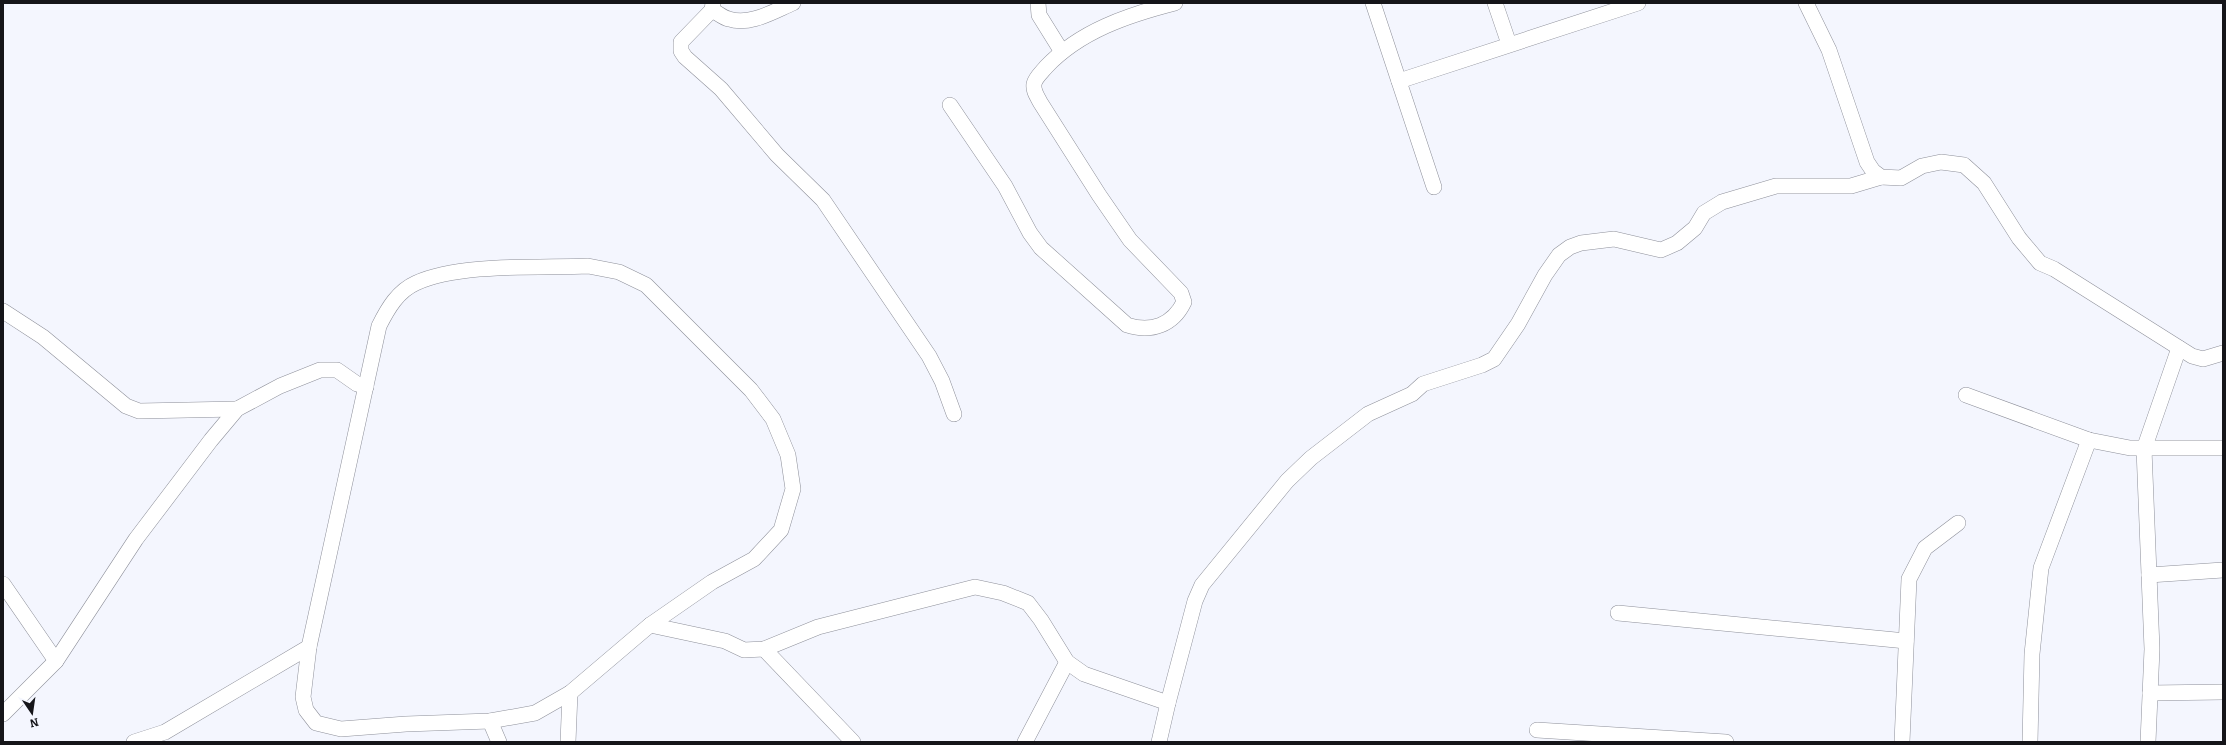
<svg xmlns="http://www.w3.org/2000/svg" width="2226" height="745" font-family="Bitter,serif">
<rect width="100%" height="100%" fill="#f4f6fe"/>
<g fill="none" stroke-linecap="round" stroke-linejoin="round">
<!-- minor casing -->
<g stroke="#8e909a" stroke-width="16">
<g id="minor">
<polyline points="713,3 712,10 681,42 681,51 685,57 721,89 777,155 823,200 929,356 942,381 954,414"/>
<polyline points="1038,3 1039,15 1062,52"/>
<polyline points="1373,3 1434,187"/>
<polyline points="1495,3 1509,44"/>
<polyline points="1806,3 1829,50 1867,162 1873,171 1881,177 1901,178 1922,166 1941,162 1964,165 1984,183 2019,238 2040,263 2054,269 2192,356 2203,359 2223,353"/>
<path d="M712,10C718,13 723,18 729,19C750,26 774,11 793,3"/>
<polyline points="1399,81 1638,3"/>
<path d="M950,105L1005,186L1030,233L1041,248L1127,325C1151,333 1173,325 1184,302L1181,293L1130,240L1099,195L1040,102C1037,96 1033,91 1034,84C1035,78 1042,72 1046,67C1080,31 1128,15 1175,3"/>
<path d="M588,266L619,272L646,285L751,390L773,419L788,455L793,489L781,530L754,559L712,582L650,625L570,693L535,713L490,721L406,724L341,729L316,723L306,710L303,697L309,647L379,326C388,308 398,291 416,283C459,263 540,268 588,266Z"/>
<polyline points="3,311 43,337 126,406 139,411 237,409"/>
<polyline points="1966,395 2089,440 2130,448 2223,448"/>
<polyline points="2149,575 2223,570"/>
<polyline points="3,584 56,661"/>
<polyline points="1618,613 1906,641"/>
<polyline points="650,625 725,641 744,650 764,649 818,627 975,587 1003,593 1028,603 1041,620 1067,662 1084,674 1168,703"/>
<polyline points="764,649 853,742"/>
<polyline points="2150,693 2223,692"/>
<polyline points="3,714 56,661 136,539 211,440 237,409 280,386 320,370 337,370 357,384 366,387"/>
<polyline points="490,721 499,742"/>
<polyline points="1537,730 1726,742"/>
<polyline points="134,742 165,732 309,647"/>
<polyline points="568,742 570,693"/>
<polyline points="1025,742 1067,662"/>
<polyline points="1159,742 1168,703 1195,601 1202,585 1287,481 1311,458 1368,414 1412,394 1423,384 1482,365 1494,359 1518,324 1545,275 1559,255 1570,247 1581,243 1614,239 1661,250 1677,243 1695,228 1704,213 1722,202 1776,186 1851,186 1881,177"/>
<polyline points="1902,742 1909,579 1925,548 1958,523"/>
<polyline points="2030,742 2032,654 2041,568 2089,440"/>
<polyline points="2148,742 2152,649 2144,449 2179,348"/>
</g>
</g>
<!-- minor -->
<use href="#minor" stroke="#fff" stroke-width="15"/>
</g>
<!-- border -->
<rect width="2226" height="745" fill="none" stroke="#151519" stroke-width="8"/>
<!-- north arrow -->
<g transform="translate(32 713) rotate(167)" stroke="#f4f6fe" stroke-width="3" paint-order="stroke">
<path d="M0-3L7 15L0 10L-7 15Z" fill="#151519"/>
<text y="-6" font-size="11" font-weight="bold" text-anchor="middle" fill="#151519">N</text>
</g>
</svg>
